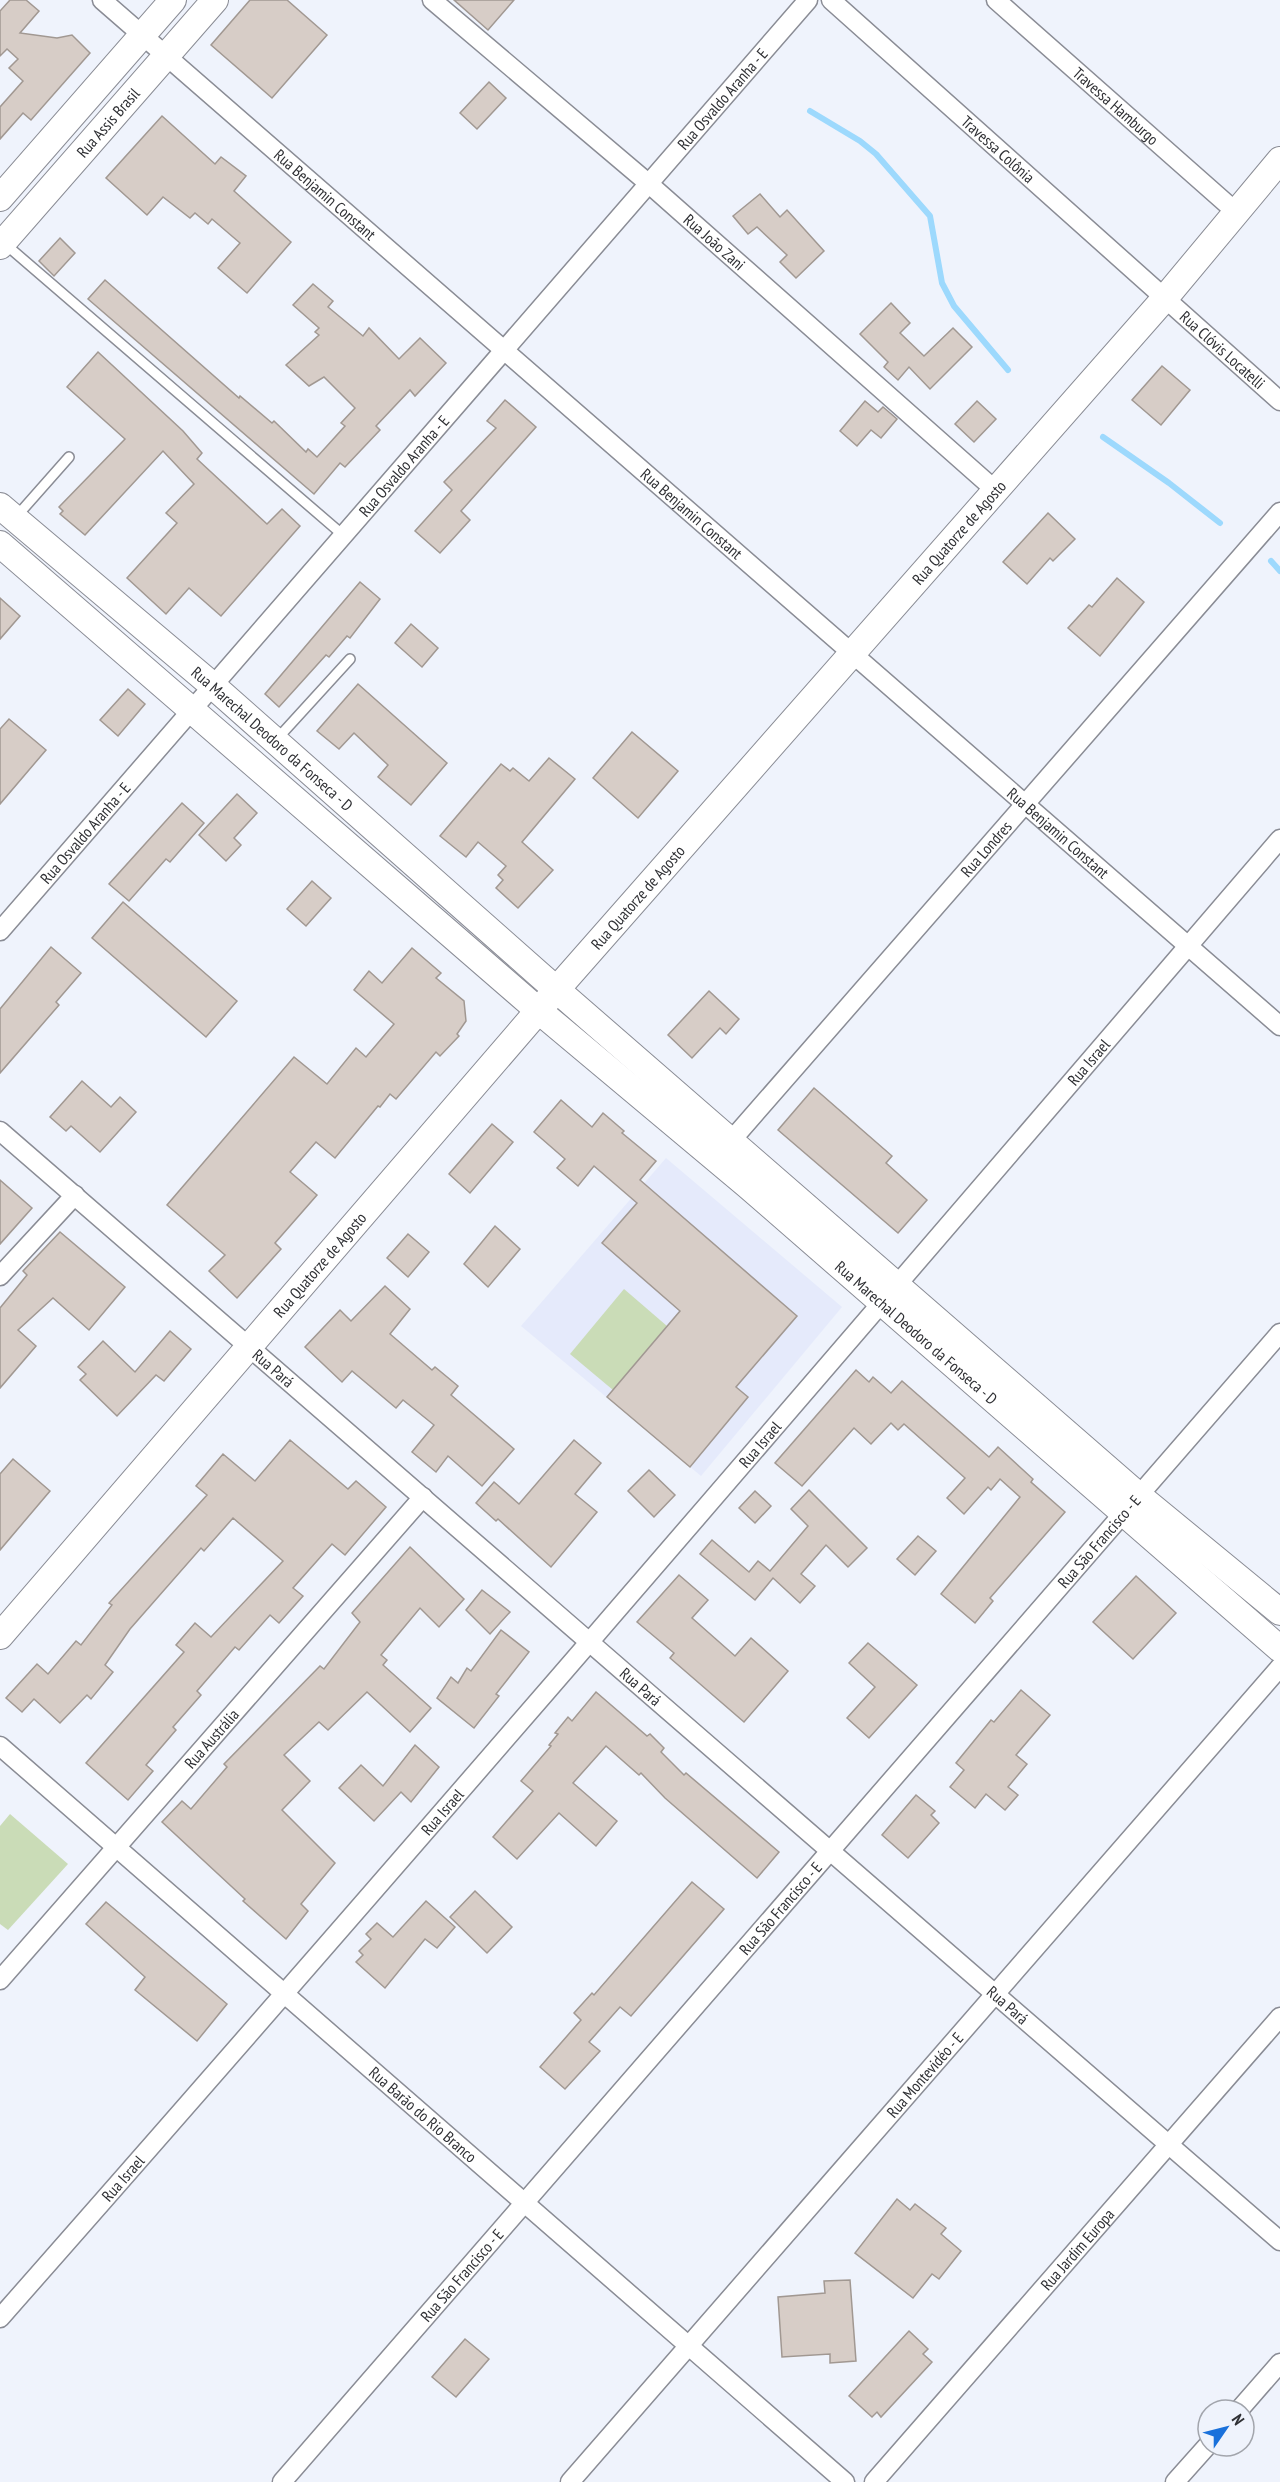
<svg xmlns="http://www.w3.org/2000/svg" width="1280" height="2482" font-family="'PT Sans Narrow',sans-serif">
<rect width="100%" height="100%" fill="#eff3fc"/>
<!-- built -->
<polygon fill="#e5eafb" points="666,1158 842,1307 701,1476 521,1326"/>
<!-- green -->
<g fill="#cadcb7">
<polygon points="624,1289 667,1326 613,1390 570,1354"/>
<polygon points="10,1814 68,1864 8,1930 0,1924 0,1826"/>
</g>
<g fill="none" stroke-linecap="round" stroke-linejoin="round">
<!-- stream -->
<g stroke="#9dd9fd" stroke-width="6">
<polyline points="810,111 860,141 876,154 930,216 942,283 954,306 1008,370"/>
<polyline points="1103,437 1169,483 1220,523"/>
<polyline points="1271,561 1280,571"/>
</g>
</g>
<!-- building -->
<g fill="#d7cdc7" stroke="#a19892" stroke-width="1.5">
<polygon points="10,0 26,0 39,11 20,33 57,38 72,35 90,53 31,120 23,113 0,139 0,107 23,81 9,68 18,59 7,49 0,56 0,11"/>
<polygon points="250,0 287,0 327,35 272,98 211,45"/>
<polygon points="454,0 514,0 488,30"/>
<polygon points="489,82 506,98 477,129 460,113"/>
<polygon points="162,116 215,164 221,157 246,176 234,191 291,242 247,293 218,268 240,243 212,219 208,224 195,213 190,218 163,197 147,215 106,178"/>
<polygon points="760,194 780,217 787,210 824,251 796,278 780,262 787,255 757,227 748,234 733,216"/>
<polygon points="60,238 75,253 54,276 39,261"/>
<polygon points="105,280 239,398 240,396 272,423 274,421 306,452 308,449 317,457 345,426 341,423 355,408 324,377 309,386 286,365 319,335 315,332 319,328 293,305 313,284 333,301 328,307 363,336 369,328 399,359 420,338 446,363 415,396 410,390 376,426 380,430 345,467 340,463 314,494 88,299"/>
<polygon points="891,303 910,323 900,333 924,356 953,328 972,347 930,389 909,367 898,380 884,367 888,362 860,334"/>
<polygon points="98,352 183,431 202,453 197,459 267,524 282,509 300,526 221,616 189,588 166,614 127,578 177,523 166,513 194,484 163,451 85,535 60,514 63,511 59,507 125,439 67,387"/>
<polygon points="1162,366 1190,390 1161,425 1132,400"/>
<polygon points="505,400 536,427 461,511 470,520 440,553 415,531 452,490 444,482 496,428 487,421"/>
<polygon points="865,401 878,412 883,407 897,419 881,438 871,430 857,446 840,431"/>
<polygon points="977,401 996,419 974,442 955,424"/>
<polygon points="1048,513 1075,539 1053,561 1050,558 1027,584 1003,562"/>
<polygon points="1117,578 1144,602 1100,656 1068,628 1089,605 1092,607"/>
<polygon points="360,582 380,599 350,638 347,636 329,657 326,655 279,707 265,694"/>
<polygon points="0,598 20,616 0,639"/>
<polygon points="411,624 438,648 422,667 395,643"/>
<polygon points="358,684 447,763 411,805 378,777 388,765 354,733 339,749 317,731"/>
<polygon points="128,689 145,704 118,736 100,720"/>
<polygon points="9,719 46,750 0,804 0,729"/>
<polygon points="632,732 678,771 638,818 593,778"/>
<polygon points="549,758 575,779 522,842 553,870 518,908 496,888 503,880 498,875 506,866 478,842 466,857 440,836 501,764 510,771 513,768 529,781"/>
<polygon points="237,794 257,813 234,838 241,845 226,861 199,835"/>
<polygon points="182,803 204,823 170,862 166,859 129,901 109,884"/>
<polygon points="312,881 331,898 306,926 287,909"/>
<polygon points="123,902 237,1001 206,1037 92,938"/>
<polygon points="51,947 81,973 56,1002 59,1005 0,1073 0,1009"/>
<polygon points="412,948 441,973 436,978 464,1001 466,1021 457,1034 459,1036 440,1056 436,1052 396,1099 390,1094 380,1107 378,1106 335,1158 316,1142 290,1172 317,1195 275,1243 281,1249 237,1298 209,1271 225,1255 167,1205 294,1057 327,1084 356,1048 366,1057 394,1024 354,990 369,971 382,983"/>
<polygon points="709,991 739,1019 726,1034 720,1028 692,1058 668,1035"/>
<polygon points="82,1081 111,1107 120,1097 136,1112 100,1152 71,1126 66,1131 50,1117"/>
<polygon points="814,1088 892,1156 886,1163 927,1200 898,1233 778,1130"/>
<polygon points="561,1100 592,1127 603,1113 624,1131 622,1133 656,1161 640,1180 797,1316 736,1387 748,1397 690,1467 607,1397 680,1311 602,1243 637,1203 594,1166 578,1186 557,1168 565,1159 534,1132"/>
<polygon points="492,1124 513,1142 470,1193 449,1174"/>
<polygon points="0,1180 32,1208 0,1244"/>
<polygon points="495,1226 520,1249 488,1287 464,1264"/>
<polygon points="60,1232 125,1287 89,1330 53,1298 18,1330 36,1346 0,1388 0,1308 27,1275 23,1271"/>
<polygon points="408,1234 429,1252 408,1277 387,1258"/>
<polygon points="385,1286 410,1309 390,1334 432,1370 435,1367 458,1386 451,1395 514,1449 482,1486 448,1456 436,1472 412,1452 434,1425 403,1400 396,1408 352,1371 342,1382 305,1347 340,1310 351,1321"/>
<polygon points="170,1331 191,1349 164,1381 156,1375 117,1416 80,1380 86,1374 78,1367 103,1341 135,1372"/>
<polygon points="856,1370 869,1382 873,1377 891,1393 902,1381 989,1457 998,1447 1033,1479 1031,1482 1065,1512 990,1598 993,1601 975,1623 941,1594 1020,1497 1000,1479 991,1490 988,1487 964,1514 947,1498 965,1478 904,1424 898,1430 891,1423 871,1444 854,1428 802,1486 775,1463"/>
<polygon points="290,1440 348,1489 356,1481 386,1507 345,1555 332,1544 293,1588 303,1596 279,1623 270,1615 239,1650 235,1647 197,1691 201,1695 173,1727 176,1730 146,1765 153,1771 128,1800 86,1763 184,1652 176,1645 195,1623 211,1637 283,1561 233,1518 204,1551 201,1548 130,1629 105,1665 113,1672 91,1699 87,1695 60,1723 34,1699 22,1712 6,1698 37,1664 48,1674 76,1641 81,1645 112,1605 109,1603 207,1495 196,1486 223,1454 255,1481"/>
<polygon points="574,1440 601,1463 575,1494 597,1512 551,1567 498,1519 496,1521 476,1503 494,1482 519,1504"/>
<polygon points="13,1459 50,1491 0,1550 0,1474"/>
<polygon points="649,1470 675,1495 654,1517 628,1491"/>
<polygon points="809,1490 867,1548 848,1567 826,1545 801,1574 815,1586 800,1603 773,1578 755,1600 700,1554 712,1540 749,1572 758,1561 770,1571 808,1526 791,1509"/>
<polygon points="755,1491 771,1506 755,1523 739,1508"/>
<polygon points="918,1536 936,1551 915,1575 897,1559"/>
<polygon points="410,1547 464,1599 439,1627 420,1608 381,1655 387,1660 383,1665 431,1708 410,1732 367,1692 328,1730 319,1722 284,1755 310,1781 282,1810 335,1863 301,1904 308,1911 286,1939 243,1901 245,1899 162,1822 182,1801 191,1809 227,1767 224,1764 320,1666 324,1669 360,1622 352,1613"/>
<polygon points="679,1575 708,1600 692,1618 735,1656 751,1638 788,1671 744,1722 670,1658 674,1653 637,1622"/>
<polygon points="1136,1576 1176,1613 1133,1659 1093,1622"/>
<polygon points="482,1590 510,1612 490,1634 466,1610"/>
<polygon points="501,1630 529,1652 496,1694 499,1696 474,1728 437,1698 451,1677 458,1683 467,1668 471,1671"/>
<polygon points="868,1643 917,1685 869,1738 847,1718 875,1687 849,1663"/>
<polygon points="1021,1690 1050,1715 1016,1755 1027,1764 1008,1787 1018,1795 1005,1810 986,1794 975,1808 950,1787 964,1770 956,1763 991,1720 994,1722"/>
<polygon points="596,1692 647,1736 650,1734 664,1748 661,1752 684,1775 686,1773 779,1852 757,1878 665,1798 641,1773 639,1775 606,1746 573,1783 617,1821 596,1846 559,1813 517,1859 493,1837 533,1791 521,1781 551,1746 549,1745 558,1734 555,1733 568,1717 572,1721"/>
<polygon points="415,1745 439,1767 411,1802 401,1792 374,1821 339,1788 361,1765 383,1786"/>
<polygon points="916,1795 935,1811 931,1815 939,1823 908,1858 882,1835"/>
<polygon points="692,1882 724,1909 631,2016 620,2007 589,2042 600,2051 565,2089 540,2067 581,2020 574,2013 592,1993 594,1995"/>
<polygon points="475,1891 512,1927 487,1953 450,1917"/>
<polygon points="426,1901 455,1927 437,1948 425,1939 385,1988 356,1962 363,1955 359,1951 371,1939 366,1934 377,1923 393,1937"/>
<polygon points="106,1902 227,2004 197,2041 135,1990 145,1977 86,1924"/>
<polygon points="897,2199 910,2210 915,2204 946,2228 941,2234 961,2251 939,2279 932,2274 913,2298 855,2253"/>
<polygon points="850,2280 856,2361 830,2363 830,2354 782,2357 778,2297 825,2293 824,2281"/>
<polygon points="909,2331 928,2349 923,2354 932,2362 881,2417 877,2412 872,2417 849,2396"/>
<polygon points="465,2339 489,2359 456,2397 432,2377"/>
</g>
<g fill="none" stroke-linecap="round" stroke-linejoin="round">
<!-- lane casing -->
<g stroke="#8a8c95" stroke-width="12">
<g id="lane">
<polyline points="4,243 343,535"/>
<polyline points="16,517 69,457"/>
<polyline points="277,739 350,659"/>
</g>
</g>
<!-- street casing -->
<g stroke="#8a8c95" stroke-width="21">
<g id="street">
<path id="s1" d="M102,0L1280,1026"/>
<path id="s2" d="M432,0L648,183L994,489"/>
<path id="s3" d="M831,0L1280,401"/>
<path id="s4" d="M996,0L1236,212"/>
<path id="s5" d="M0,931L808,0"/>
<path id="s6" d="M0,1131L1280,2241"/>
<path id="s7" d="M723,1150L1280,512"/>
<polyline points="0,1276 75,1195"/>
<path id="s8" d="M0,1746L845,2482"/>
<path id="s9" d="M0,1980L423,1497"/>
<path id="s10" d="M0,2318C431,1829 855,1334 1280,839"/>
<polyline points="1239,2410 1280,2363"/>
<path id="s11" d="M282,2482L1280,1333"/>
<path id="s12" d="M570,2482L1280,1667"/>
<path id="s13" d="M874,2482L1280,2017"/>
<polyline points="1175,2482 1208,2445"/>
</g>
</g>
<!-- secondary casing -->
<g stroke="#8a8c95" stroke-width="28">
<g id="secondary">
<polyline points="0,198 173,0"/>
<path id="s14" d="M0,246L215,0"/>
<path id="s15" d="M0,506L212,685L542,977L1139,1496L1280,1612"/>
<path id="s16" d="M0,544L539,1011L747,1185L1280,1649"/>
<path id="s17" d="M0,1636L557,989L1165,298L1280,160"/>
</g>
</g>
<!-- lane -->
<use href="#lane" stroke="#fff" stroke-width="9"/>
<!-- street -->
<use href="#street" stroke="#fff" stroke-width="18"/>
<!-- secondary -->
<use href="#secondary" stroke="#fff" stroke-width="26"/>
</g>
<g text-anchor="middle" stroke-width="4.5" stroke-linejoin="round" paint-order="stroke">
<!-- street labels -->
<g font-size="16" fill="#2f3034" stroke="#eff3fc">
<text dy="6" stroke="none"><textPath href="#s5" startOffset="1102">Rua Osvaldo Aranha - E</textPath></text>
<text dy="6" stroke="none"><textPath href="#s4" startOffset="160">Travessa Hamburgo</textPath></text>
<text dy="6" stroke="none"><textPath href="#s14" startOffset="164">Rua Assis Brasil</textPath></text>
<text dy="6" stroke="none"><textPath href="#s3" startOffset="224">Travessa Colônia</textPath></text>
<text dy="6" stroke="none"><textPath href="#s1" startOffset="296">Rua Benjamin Constant</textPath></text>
<text dy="6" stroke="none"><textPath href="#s2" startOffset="372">Rua João Zani</textPath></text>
<text dy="6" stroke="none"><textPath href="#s3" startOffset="525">Rua Clóvis Locatelli</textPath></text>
<text dy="6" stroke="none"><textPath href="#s5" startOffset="616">Rua Osvaldo Aranha - E</textPath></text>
<text dy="6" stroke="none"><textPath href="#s1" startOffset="782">Rua Benjamin Constant</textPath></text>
<text dy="6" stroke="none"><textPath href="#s17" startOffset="1462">Rua Quatorze de Agosto</textPath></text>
<text dy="6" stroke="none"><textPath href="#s15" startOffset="358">Rua Marechal Deodoro da Fonseca - D</textPath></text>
<text dy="6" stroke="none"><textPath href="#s5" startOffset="130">Rua Osvaldo Aranha - E</textPath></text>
<text dy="6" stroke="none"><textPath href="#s1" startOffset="1268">Rua Benjamin Constant</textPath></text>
<text dy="6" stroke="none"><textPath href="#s7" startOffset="400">Rua Londres</textPath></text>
<text dy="6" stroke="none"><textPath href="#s17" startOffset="976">Rua Quatorze de Agosto</textPath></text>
<text dy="6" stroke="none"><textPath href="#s10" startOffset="1662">Rua Israel</textPath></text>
<text dy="6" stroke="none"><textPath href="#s17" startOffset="490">Rua Quatorze de Agosto</textPath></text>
<text dy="6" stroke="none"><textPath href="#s16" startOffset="1209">Rua Marechal Deodoro da Fonseca - D</textPath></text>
<text dy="6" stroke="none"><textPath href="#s6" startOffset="362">Rua Pará</textPath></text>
<text dy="6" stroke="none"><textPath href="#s10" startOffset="1158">Rua Israel</textPath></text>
<text dy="6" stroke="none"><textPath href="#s11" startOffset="1246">Rua São Francisco - E</textPath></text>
<text dy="6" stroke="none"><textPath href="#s6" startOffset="848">Rua Pará</textPath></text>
<text dy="6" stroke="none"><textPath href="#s9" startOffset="321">Rua Austrália</textPath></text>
<text dy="6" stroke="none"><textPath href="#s10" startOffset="672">Rua Israel</textPath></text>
<text dy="6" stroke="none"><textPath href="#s11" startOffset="760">Rua São Francisco - E</textPath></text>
<text dy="6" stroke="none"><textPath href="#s6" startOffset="1334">Rua Pará</textPath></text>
<text dy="6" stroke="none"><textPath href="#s12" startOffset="540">Rua Montevidéo - E</textPath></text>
<text dy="6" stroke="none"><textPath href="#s8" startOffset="561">Rua Barão do Rio Branco</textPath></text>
<text dy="6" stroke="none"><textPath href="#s10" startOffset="186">Rua Israel</textPath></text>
<text dy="6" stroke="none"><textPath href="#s13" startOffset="309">Rua Jardim Europa</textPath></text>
<text dy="6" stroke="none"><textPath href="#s11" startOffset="274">Rua São Francisco - E</textPath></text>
</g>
</g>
<!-- north arrow -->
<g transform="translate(1226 2428) rotate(55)"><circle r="28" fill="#eff3fc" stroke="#a2a5ac" stroke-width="1.5"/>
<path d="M0-4.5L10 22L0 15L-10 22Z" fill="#1a71db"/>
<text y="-9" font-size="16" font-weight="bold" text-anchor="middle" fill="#2f3034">N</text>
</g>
</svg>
